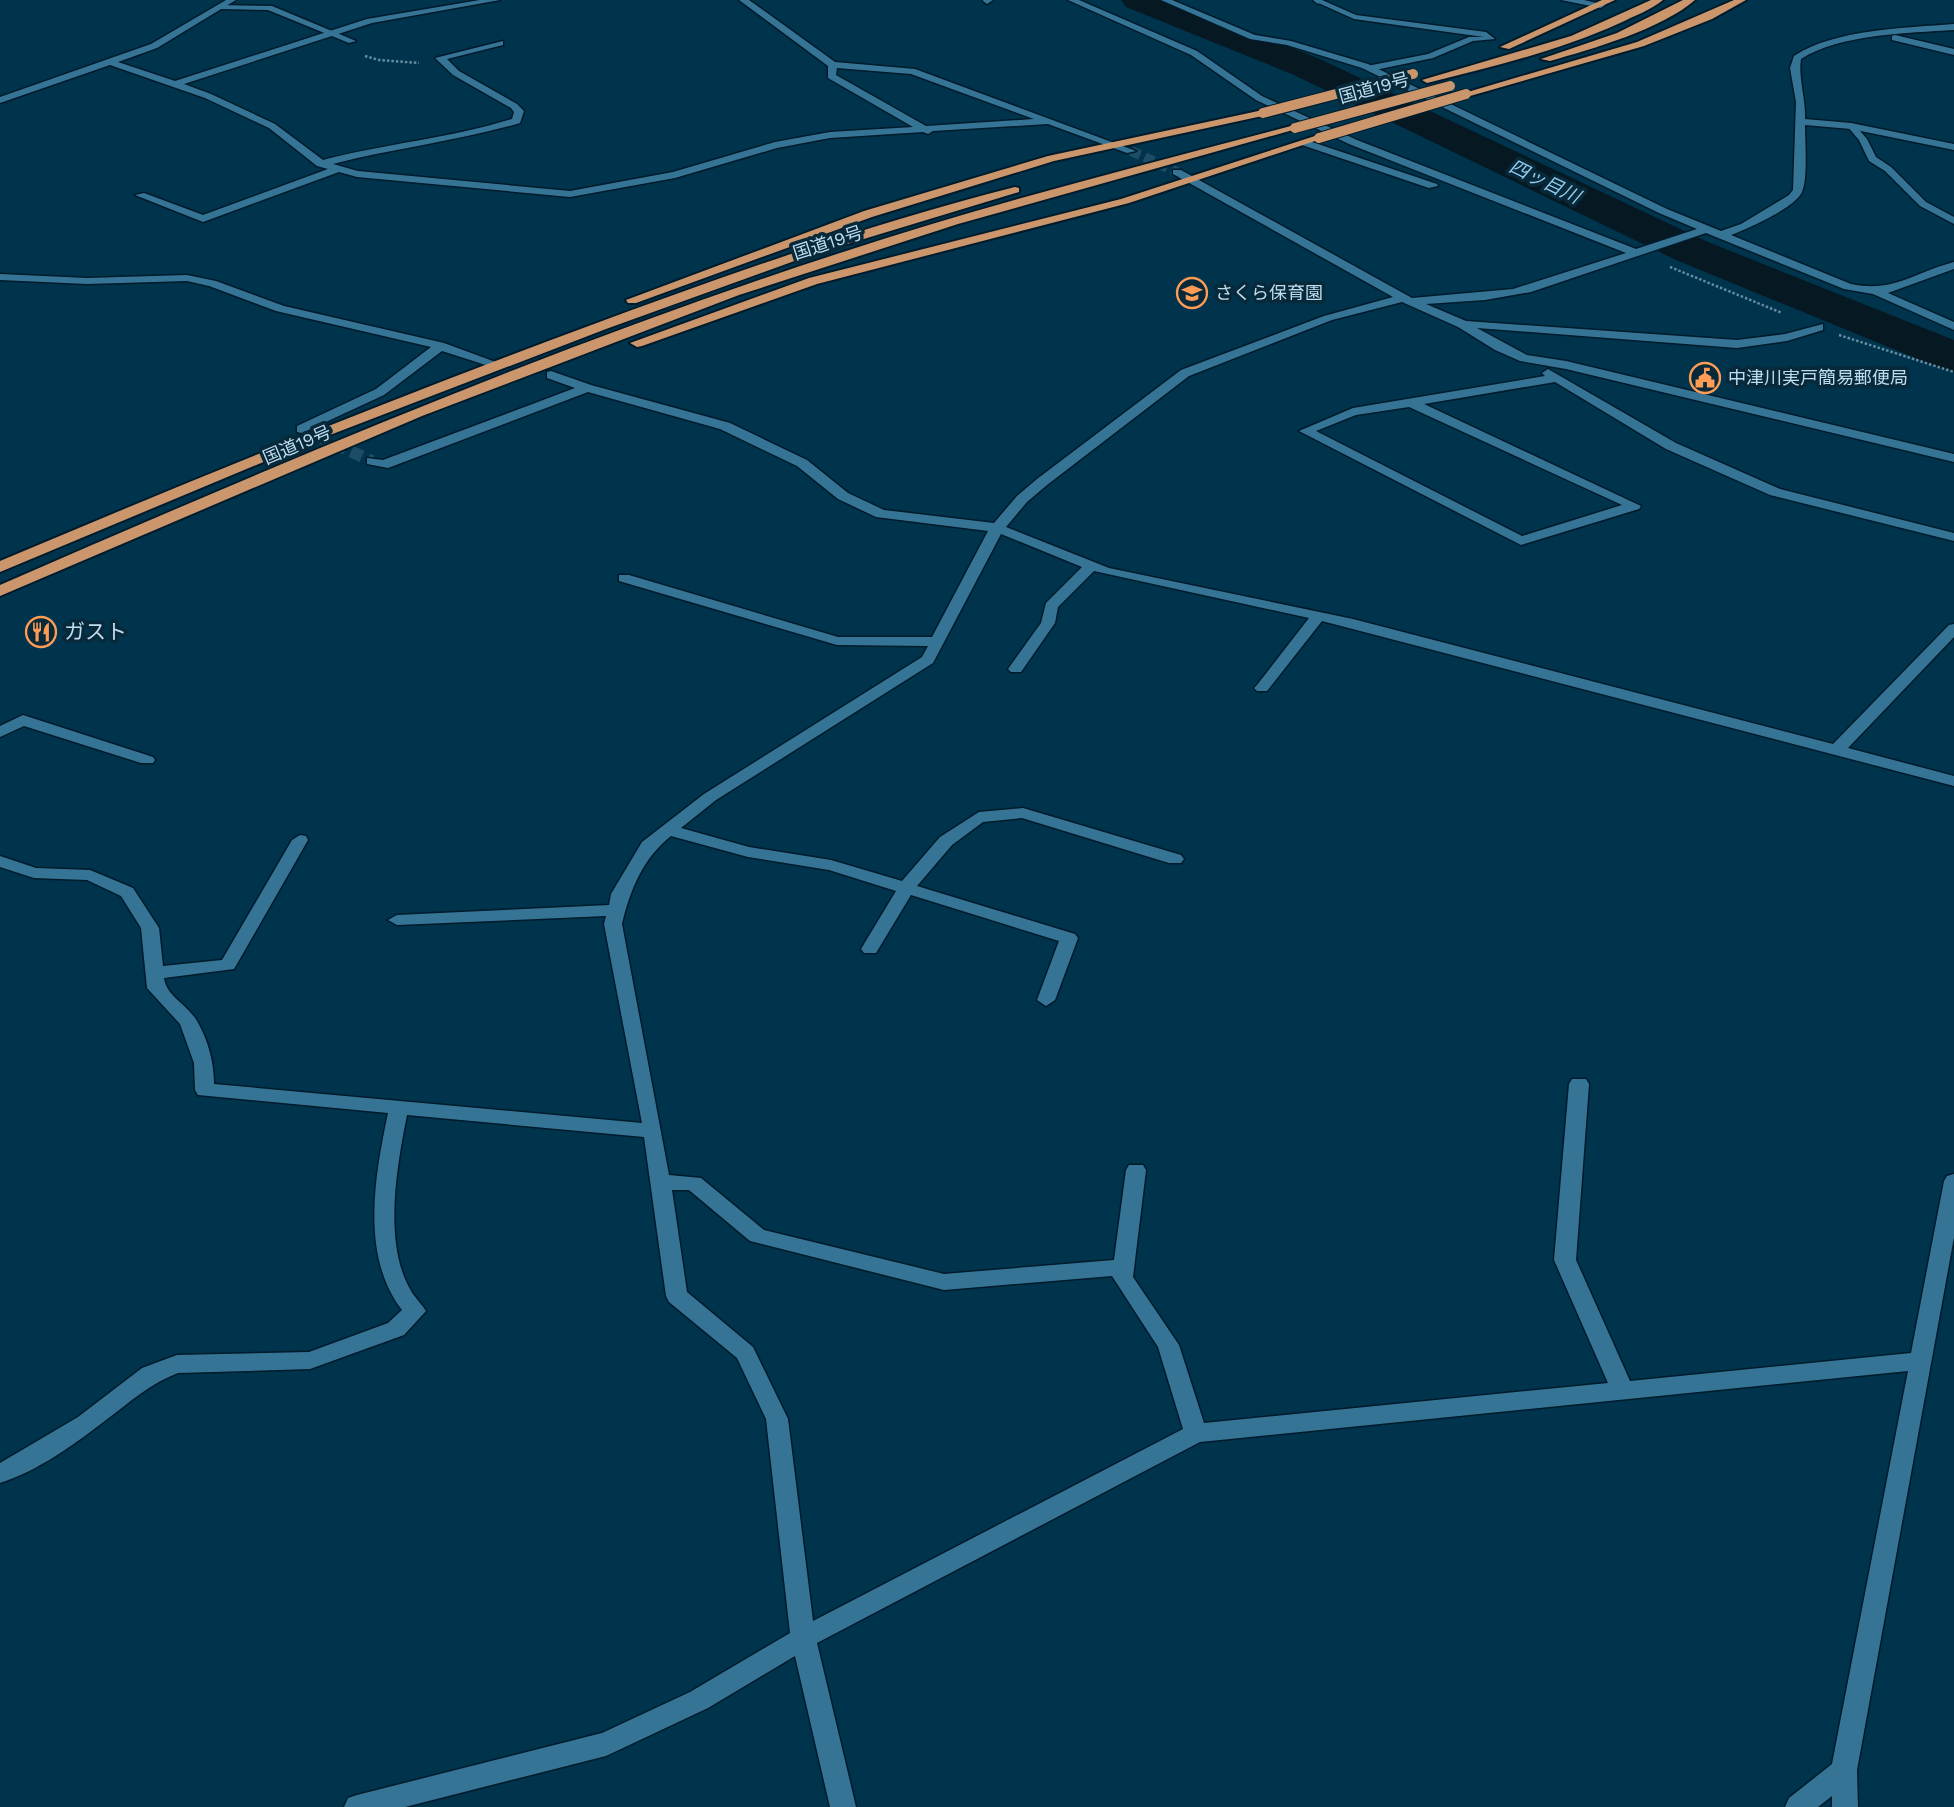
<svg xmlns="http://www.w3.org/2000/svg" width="1954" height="1807" font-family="'Work Sans','Noto Sans JP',sans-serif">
<rect width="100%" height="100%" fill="#00344c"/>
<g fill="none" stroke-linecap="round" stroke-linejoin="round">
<!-- river -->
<polygon fill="#061923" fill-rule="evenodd" points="1121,0 1169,0 1320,59 1708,242 1954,340 1954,372 1937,367 1676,260 1294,75 1126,7"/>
<!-- minor-tunnel-far1 -->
<polyline stroke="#1d4d65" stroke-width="10" stroke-dasharray="10 5" stroke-linecap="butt" points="1131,151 1177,172"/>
<!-- minor-tunnel -->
<polyline stroke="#1d4d65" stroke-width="12" stroke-dasharray="12 6" stroke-linecap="butt" points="302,429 372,461"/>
<!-- service casing -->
<g stroke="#001b2b" stroke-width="3">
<g id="service">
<polygon points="1322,0 1356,15 1486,32 1495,39 1473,41 1433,58 1370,71 1366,68 1367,66 1428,54 1469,37 1484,37 1354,19 1314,1"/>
<polygon points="218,5 272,6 356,41 349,43 268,10 221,9"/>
<polygon points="1848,124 1854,124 1867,139 1876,157 1891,167 1926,202 1954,217 1954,224 1920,206 1885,171 1869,161 1859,140 1847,126"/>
</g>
</g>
<!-- minor casing -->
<g stroke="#001b2b" stroke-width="3">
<g id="minor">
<path d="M226,0H236L157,48L118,62L175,81L367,19L480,0H500L372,23L184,84L211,94L275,124L323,160C385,144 451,138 512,119L514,112L511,108L453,75L435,58L503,41V45L447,59L459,71L517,104L524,111L520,123C459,141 395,148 333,164L358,171L570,191L673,172L775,142L830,132L913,127L828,78V66L739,0H749L835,62L915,69L1136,151L1127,153L1048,124L933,131L928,134L923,132L830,138L777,148L675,178L570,197L357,177L339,172L203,222L135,195L144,193L203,215L328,169L317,166L269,128L205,98L110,65L0,103V97L151,44ZM837,68L911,74L1034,119L926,126L836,75Z"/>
<polygon points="993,0 987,4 983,1 983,0"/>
<path d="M1068,0H1079L1197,51L1262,96L1357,140L1636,249L1697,229L1659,213L1362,68L1287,45L1250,39L1161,0H1172L1255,35L1291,41L1368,64L1667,209L1721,231L1741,224L1789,195L1793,190L1796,102L1790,68L1794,56C1835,29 1905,28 1954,24V30C1908,33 1840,34 1801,59C1798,78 1806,99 1805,119L1851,123L1954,144V150L1851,129L1805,125C1805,141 1808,178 1802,192C1795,208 1747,229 1731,235L1851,284C1894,293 1915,272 1954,262V269L1888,293L1954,322V330L1873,294L1844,289L1706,233L1531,292L1485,300L1426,304L1466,321L1737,340L1785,334L1823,324V330L1787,341L1737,348L1477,328L1527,355L1566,361L1954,454V462L1566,369L1520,361L1495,350L1458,327L1402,302L1332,320L1189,376L1047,485L1027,502L1006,527L1109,568L1353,619L1833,744L1949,625L1954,624V637L1848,748L1954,776V786L1322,621L1267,691H1257L1254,688L1257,685L1309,618L1094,571L1058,607L1055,623L1021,672H1011L1008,669L1041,623L1046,603L1082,567L1001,534L933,663L716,800L681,828L749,847L831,860L902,881L940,837L979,812L1023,808L1181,855L1184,859L1181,863H1169L1022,818L983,822L952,845L917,886L1075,934L1078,938L1055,1000L1046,1006L1037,1000L1059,941L911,895L876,953H864L861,949L896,891L829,870L748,857L671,836C643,858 630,890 622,924L669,1175L701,1178L764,1230L944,1274L1114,1260L1126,1170L1129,1165H1143L1146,1170L1133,1277L1179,1345L1204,1423L1608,1383L1554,1260L1569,1084L1572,1079H1586L1589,1084L1576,1260L1630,1381L1911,1353L1944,1181L1947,1176L1954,1174V1237L1857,1770L1858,1807H1832V1796L1818,1807H1785L1789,1798L1832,1764L1908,1371L1200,1442L817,1643L856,1807H830L795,1656L708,1708L606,1756L405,1807H344L348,1798L357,1795L602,1733L690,1692L790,1633L766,1419L737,1358L669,1302L666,1296L644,1137L407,1115C397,1165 383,1242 410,1289C414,1297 421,1303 426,1311L404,1335L310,1369L178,1373C151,1383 130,1402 106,1420C75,1444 38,1471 0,1483V1463L78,1417L142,1368L177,1355L309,1352L388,1323L402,1310C360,1256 375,1175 388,1113L198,1095L195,1090L194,1063L180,1024L147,988L141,928L121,896L87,880L34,878L0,867V856L36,868L90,870L133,888L159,928L163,966L222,960L292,840L300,835L306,836L308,840L234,969L164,978C166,996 188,1005 197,1021C208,1040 214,1062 214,1084L642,1123L604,924L606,916L397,925L388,920L397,915L609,905L611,894L642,842L704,794L922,657L928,646L837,645L619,581V575H629L838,637H932L988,531L876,517L838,499L797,466L720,429L588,392L388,468L367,464V458L383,460L575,388L547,378V372L551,371L591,385L730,423L807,460L848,493L884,510L994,523L1017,496L1037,479L1181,370L1324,316L1393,297L1173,174V170H1181L1412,298L1513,289L1626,253L1349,144L1256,100L1191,55ZM672,1190H689L750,1241L944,1290L1112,1276L1158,1347L1183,1429L813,1621L788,1419L753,1347L687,1292Z"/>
<polygon points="1313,0 1322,0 1322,1 1318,4"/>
<polygon points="1561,0 1584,0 1605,5 1601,8"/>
<polygon points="1895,35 1954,49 1954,55 1892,40 1892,36"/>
<polygon points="1306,140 1437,184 1438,186 1429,188 1302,145 1301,143"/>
<polygon points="0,274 87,278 187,275 216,281 284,306 444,343 501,364 495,368 442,351 384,395 302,433 297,432 297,426 376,389 431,347 276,311 209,286 187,281 87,284 0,280"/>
<path d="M1548,369L1676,443L1780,489L1954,533V541L1770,495L1666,449L1555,382L1424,404L1641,506L1639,509L1521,545L1299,431L1353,408L1545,376L1542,373ZM1409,407L1622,505L1522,536L1316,431L1356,415Z"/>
<polygon points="23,715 153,757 155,760 153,763 141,763 24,726 0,737 0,726"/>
</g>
</g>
<!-- trunk casing -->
<g stroke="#001b2b" stroke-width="4">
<g id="trunk">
<polygon points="1602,0 1615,0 1509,49 1500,47"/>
<path d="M1651,0H1663C1651,10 1634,16 1620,23C1558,51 1492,67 1427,83L1422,80L1571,36Z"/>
<path d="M1683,0H1695C1662,29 1592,49 1550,61L1541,59L1617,33Z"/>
<polygon points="1734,0 1746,0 1712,19 1644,46 1470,96 1461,94 1637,42"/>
<polygon points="1263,110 1268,113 1267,115 1054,161 872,217 636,303 628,303 626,300 864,211 1048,156"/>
<path d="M1291,126L1300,128L958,224L739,295L422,416L0,596V585C276,465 553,346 840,253C988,204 1140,166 1291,126Z"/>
<polygon points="1315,136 1324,138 1129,203 817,284 642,346 637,347 630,343 809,278 1121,199"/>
<path d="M1015,187L1019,188V192L811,255L606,329L304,445L0,572V561C194,479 389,400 586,327C727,275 869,224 1015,187Z"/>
</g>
</g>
<!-- path -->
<g stroke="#638ca1" stroke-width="2.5" stroke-dasharray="2.5 2" stroke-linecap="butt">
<polyline points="365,56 379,60 419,63"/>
<polyline points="1670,267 1782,313"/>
<polyline points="1839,335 1954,372"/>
</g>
<!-- service -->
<use href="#service" fill="#367495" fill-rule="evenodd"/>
<!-- minor -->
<use href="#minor" fill="#367495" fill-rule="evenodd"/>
<!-- trunk -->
<use href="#trunk" fill="#cc966d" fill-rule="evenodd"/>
<!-- trunk-bridge casing -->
<g stroke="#001b2b" stroke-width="12" stroke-linecap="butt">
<g id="trunk-bridge">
<polyline points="1263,113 1413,74"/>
<polyline points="1295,128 1450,86"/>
<polyline points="1319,138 1466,94"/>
</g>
</g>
<!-- trunk-bridge -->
<use href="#trunk-bridge" stroke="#cc966d" stroke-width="10"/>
</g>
<!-- icons -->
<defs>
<g id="school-ring" transform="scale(1.575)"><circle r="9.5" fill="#07293a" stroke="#fd9c55" stroke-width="1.5"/><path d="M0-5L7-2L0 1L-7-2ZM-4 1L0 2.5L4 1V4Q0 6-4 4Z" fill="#fd9c55"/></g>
<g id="civic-ring" transform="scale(1.575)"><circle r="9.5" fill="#07293a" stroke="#fd9c55" stroke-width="1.5"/><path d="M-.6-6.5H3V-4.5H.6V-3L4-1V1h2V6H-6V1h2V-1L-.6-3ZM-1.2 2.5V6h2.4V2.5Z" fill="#fd9c55"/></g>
<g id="restaurant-ring" transform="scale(1.575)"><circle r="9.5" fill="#07293a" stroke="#fd9c55" stroke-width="1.5"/><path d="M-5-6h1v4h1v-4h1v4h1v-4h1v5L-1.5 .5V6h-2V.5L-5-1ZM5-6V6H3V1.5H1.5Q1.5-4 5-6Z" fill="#fd9c55"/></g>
</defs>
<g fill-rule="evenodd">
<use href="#school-ring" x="1192" y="293"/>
<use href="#civic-ring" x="1705" y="378"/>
<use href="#restaurant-ring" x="41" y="632"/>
</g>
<g text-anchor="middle" stroke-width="7" stroke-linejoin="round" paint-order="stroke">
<!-- far-street labels -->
<g font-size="18" fill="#bfddf0" stroke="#07293a">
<text transform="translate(1374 88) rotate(-15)" y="6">国道19号</text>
<text transform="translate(828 243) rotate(-18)" y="6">国道19号</text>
<text transform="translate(297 445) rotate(-23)" y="6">国道19号</text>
</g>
<!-- far-poi labels -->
<g font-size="18" fill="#bfddf0" stroke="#07293a" text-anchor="start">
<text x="1215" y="299">さくら保育園</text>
<text x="1728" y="384">中津川実戸簡易郵便局</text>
</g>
<!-- far-water labels -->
<g font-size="19" font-style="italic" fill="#91caec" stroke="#07293a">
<text transform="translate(1545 181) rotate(26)" y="7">四ッ目川</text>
</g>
<!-- poi labels -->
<g font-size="21" fill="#bfddf0" stroke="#07293a" text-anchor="start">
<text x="64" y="639">ガスト</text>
</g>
</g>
</svg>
